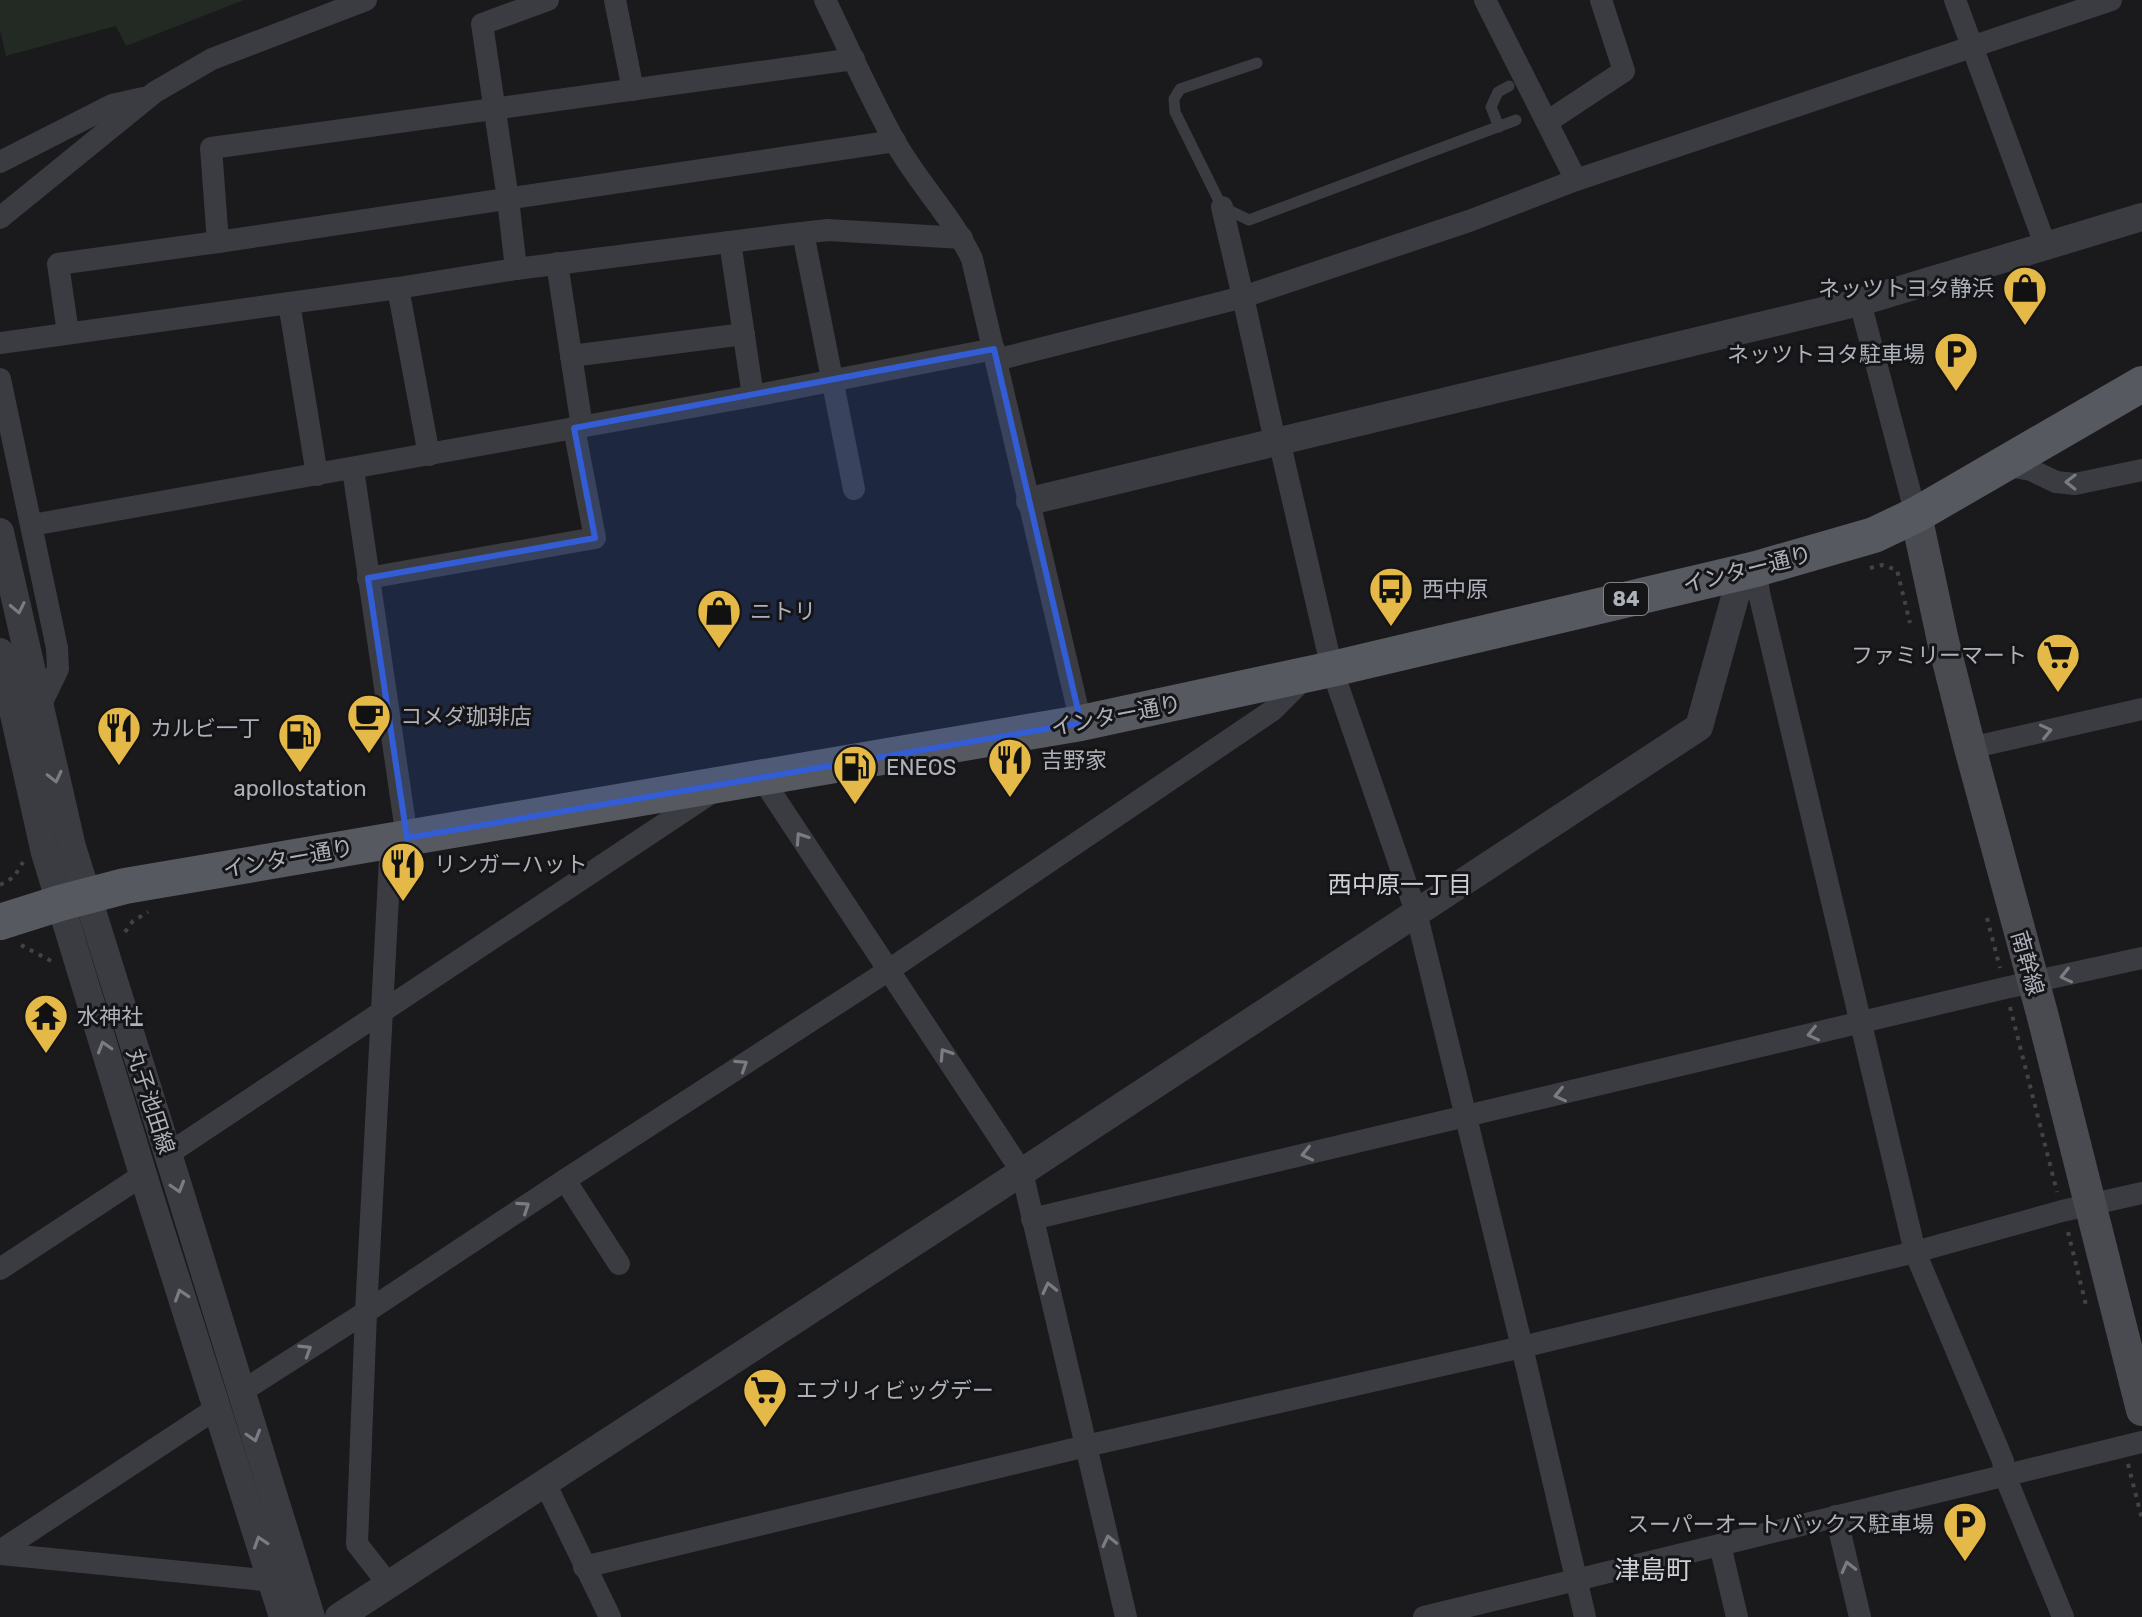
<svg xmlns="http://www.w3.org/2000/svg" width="2142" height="1617" font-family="Rubik,'Noto Sans JP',sans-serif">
<rect width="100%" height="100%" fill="#1a1a1c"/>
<!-- green -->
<polygon fill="#222a23" points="0,0 244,0 126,46 116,26 6,56 0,30"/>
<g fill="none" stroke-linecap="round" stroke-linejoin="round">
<!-- path -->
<g stroke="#414348" stroke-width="4" stroke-dasharray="4 6" stroke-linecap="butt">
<polyline points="1870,568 1882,565 1897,570 1910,623"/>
<polyline points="0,885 14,877 23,862"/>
<polyline points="1987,918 2000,968"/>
<polyline points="125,932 133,921 148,912"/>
<polyline points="21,945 55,963"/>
<polyline points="2010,1007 2057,1192"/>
<polyline points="2068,1232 2086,1305"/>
<polyline points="2128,1464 2142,1519"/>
</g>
<!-- service -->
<g stroke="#3b3c41" stroke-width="11">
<polyline points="1257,63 1180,89 1174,99 1175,112 1222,207 1249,220 1516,120"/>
<polyline points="1499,127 1491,107 1498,92 1509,86"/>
</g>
<!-- minor -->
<g stroke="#3b3c41" stroke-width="22">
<polyline points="615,0 633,90"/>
<path d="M825,0C848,47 869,95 894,140C917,182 952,216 972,259L1081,723"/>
<polyline points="1485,0 1576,180"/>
<polyline points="1955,0 2046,247"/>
<polyline points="1547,122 1624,71 1601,0"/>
<polyline points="0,162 112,105 143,98"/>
<polyline points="0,218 155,92 212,59 366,0"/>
<polyline points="803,233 854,489"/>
<polyline points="218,242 895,141"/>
<polyline points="730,242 753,396"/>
<polyline points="557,263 582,427"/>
<polyline points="516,269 508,199 482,24 548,0"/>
<polyline points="398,288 429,455"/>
<polyline points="1860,302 1916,515"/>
<polyline points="289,303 317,475"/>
<polyline points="68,333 58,264 218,242 211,148 854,59"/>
<polyline points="0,343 398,288 516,269 784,235 828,230 962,238"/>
<polyline points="571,356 744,334"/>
<polyline points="996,360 1243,297 1222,207"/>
<polyline points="0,379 57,648 58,669 42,702 42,713"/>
<polyline points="1279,440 1332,669 1416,912 1522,1347 1585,1617"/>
<polyline points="1275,441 1243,297 1469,221 1576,180 2111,0"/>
<polyline points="2002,465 2031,470 2056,482 2075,484 2142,470"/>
<polyline points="353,469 407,838"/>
<polyline points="32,525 753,396 994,349"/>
<polyline points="1756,569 1759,593 1915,1252 2003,1461 2005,1476 2063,1617"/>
<polyline points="368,578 595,538 574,428"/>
<polyline points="1970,748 2142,709"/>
<polyline points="761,777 1022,1172 1126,1617"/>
<polyline points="168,1154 714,791"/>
<polyline points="565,1180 619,1264"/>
<polyline points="1032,1219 2005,988 2142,958"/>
<polyline points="0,1269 143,1175"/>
<polyline points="241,1392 366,1312 565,1180 889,970 1273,710 1305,678"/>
<polyline points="545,1483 610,1617"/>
<polyline points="1836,1516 1860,1617"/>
<polyline points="1720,1545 1737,1617"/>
<polyline points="0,1551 217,1408"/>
<polyline points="0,1554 273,1581"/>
<polyline points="584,1567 1086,1446 1522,1347 1915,1252 2062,1211 2142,1193"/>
<polyline points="389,1585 357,1544 366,1312 391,840"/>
<polyline points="1424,1617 2142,1442"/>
</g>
<!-- tertiary -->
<g stroke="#3b3c41" stroke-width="28">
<polyline points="1030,501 1860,302 2142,217"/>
<polyline points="0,532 72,847 174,1173 311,1617"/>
<polyline points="0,652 45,853 149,1194 283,1617"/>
<polyline points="339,1617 1022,1172 1699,727 1742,572"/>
</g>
<!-- secondary -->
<polyline stroke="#494b51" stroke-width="32" points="1916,515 1943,641 1970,748 2043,1017 2142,1410"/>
<!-- primary -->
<polyline stroke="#575960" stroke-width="36" points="0,922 60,903 125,886 1081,723 1332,669 1756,569 1874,535 1916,515 2142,384"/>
</g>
<!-- one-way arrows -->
<defs><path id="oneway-chevron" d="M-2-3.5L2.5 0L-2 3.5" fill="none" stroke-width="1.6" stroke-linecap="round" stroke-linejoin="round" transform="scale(2)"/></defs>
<g stroke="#7a7c84">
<use href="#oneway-chevron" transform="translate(2071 482) rotate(-179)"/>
<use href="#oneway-chevron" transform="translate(18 608) rotate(78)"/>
<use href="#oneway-chevron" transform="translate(2046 731) rotate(-13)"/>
<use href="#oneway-chevron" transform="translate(55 777) rotate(77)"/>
<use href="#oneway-chevron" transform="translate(801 838) rotate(-124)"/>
<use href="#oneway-chevron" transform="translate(2066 976) rotate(167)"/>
<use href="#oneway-chevron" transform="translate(1813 1034) rotate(167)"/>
<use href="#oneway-chevron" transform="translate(104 1047) rotate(-107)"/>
<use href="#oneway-chevron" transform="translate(945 1054) rotate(-123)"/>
<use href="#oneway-chevron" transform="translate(742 1065) rotate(-33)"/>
<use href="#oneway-chevron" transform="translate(1560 1095) rotate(167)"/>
<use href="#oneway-chevron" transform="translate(1307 1154) rotate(167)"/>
<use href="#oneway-chevron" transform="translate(178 1187) rotate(73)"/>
<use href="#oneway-chevron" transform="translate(524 1207) rotate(-34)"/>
<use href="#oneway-chevron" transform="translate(1049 1288) rotate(-103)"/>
<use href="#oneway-chevron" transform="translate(181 1295) rotate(-108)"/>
<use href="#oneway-chevron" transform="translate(306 1350) rotate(-32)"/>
<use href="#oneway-chevron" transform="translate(254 1436) rotate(73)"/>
<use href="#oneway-chevron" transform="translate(1109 1541) rotate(-103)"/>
<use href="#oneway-chevron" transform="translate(260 1542) rotate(-108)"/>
<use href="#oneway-chevron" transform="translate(1848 1567) rotate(-104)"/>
</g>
<!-- marked area -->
<path fill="#335dd4" fill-opacity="0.2" stroke="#335dd4" stroke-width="6" stroke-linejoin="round" d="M994,349L1081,723L407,838L368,578L595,538L574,428Z"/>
<!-- icons -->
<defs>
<g id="shop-pin" transform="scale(2.3)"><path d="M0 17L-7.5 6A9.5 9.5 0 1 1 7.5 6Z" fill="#e5b948" stroke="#151517"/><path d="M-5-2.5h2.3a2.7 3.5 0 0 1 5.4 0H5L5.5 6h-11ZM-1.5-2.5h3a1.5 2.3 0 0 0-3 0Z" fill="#111"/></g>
<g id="parking-pin" transform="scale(2.3)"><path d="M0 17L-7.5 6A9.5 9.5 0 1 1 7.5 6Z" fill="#e5b948" stroke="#151517"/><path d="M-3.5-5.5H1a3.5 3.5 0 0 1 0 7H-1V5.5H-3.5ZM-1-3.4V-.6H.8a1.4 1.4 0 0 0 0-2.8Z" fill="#111"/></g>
<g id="bus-pin" transform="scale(2.3)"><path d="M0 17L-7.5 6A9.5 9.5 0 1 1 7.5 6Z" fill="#e5b948" stroke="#151517"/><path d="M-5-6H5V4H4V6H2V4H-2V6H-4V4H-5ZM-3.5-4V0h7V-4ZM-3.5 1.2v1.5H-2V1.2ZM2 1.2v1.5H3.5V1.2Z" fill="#111"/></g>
<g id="supermarket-pin" transform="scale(2.3)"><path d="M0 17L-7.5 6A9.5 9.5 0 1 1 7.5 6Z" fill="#e5b948" stroke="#151517"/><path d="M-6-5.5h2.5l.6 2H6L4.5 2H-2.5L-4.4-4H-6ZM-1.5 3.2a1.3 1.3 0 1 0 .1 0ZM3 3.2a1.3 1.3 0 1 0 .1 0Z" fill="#111"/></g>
<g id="cafe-pin" transform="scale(2.3)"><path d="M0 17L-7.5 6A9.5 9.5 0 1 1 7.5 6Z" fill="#e5b948" stroke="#151517"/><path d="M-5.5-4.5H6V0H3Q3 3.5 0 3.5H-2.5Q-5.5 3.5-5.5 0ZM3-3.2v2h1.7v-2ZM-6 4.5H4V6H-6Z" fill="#111"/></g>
<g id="restaurant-pin" transform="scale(2.3)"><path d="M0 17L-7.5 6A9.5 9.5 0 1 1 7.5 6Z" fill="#e5b948" stroke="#151517"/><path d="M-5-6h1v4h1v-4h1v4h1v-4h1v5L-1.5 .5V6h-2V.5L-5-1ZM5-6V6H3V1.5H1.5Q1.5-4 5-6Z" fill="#111"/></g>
<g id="fuel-pin" transform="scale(2.3)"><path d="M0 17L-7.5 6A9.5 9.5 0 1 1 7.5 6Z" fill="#e5b948" stroke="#151517"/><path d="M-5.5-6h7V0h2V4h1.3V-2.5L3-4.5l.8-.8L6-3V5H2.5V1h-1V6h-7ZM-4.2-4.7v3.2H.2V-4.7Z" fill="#111"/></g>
<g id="temple-pin" transform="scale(2.3)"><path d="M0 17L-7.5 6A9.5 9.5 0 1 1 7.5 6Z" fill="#e5b948" stroke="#151517"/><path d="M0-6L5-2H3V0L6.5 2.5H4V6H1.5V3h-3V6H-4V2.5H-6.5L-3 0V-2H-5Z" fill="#111"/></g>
</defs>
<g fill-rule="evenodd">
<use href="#shop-pin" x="2025" y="288"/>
<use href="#parking-pin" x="1956" y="354"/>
<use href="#bus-pin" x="1391" y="589"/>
<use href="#shop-pin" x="719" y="611"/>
<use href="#supermarket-pin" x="2058" y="655"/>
<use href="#cafe-pin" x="369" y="716"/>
<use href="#restaurant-pin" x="119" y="728"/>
<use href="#fuel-pin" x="300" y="735"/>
<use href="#restaurant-pin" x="1010" y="760"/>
<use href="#fuel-pin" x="855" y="767"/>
<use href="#restaurant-pin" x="403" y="864"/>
<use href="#temple-pin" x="46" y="1016"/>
<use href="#supermarket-pin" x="765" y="1390"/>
<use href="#parking-pin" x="1965" y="1524"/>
</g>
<g text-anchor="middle" stroke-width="6" stroke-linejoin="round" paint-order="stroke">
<!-- shield labels -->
<rect fill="#151517" stroke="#7f8289" stroke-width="2" x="1604" y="583" width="44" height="32" rx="6"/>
<g font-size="20" font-weight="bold" fill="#adb1ba">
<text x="1626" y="606">84</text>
</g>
<!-- poi labels -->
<g font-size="22" fill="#adb1ba" stroke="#151517" text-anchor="start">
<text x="1994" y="296" text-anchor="end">ネッツトヨタ静浜</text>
<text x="1925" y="362" text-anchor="end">ネッツトヨタ駐車場</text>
<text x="1422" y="597">西中原</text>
<text x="750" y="619">ニトリ</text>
<text x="2027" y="663" text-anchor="end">ファミリーマート</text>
<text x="400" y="724">コメダ珈琲店</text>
<text x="150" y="736">カルビ一丁</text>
<text x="1041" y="768">吉野家</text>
<text x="886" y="775">ENEOS</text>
<text x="300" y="796" text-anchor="middle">apollostation</text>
<text x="434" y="872">リンガーハット</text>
<text x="77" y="1024">水神社</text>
<text x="796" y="1398">エブリィビッグデー</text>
<text x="1934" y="1532" text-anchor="end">スーパーオートバックス駐車場</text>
</g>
<!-- street labels -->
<g font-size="22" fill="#adb1ba" stroke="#151517">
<text transform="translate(1747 569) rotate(-14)" y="8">インター通り</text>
<text transform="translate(1116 715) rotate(-11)" y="8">インター通り</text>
<text transform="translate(288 858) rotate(-10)" y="8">インター通り</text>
<text transform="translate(2028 963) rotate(74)" y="8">南幹線</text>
<text transform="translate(151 1101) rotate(72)" y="8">丸子池田線</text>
</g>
<!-- neighbourhood labels -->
<g font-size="24" fill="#ced0d7" stroke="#151517">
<text x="1400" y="893">西中原一丁目</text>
</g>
<!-- quarter labels -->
<g font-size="26" fill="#ced0d7" stroke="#151517">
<text x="1653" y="1579">津島町</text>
</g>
</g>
</svg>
